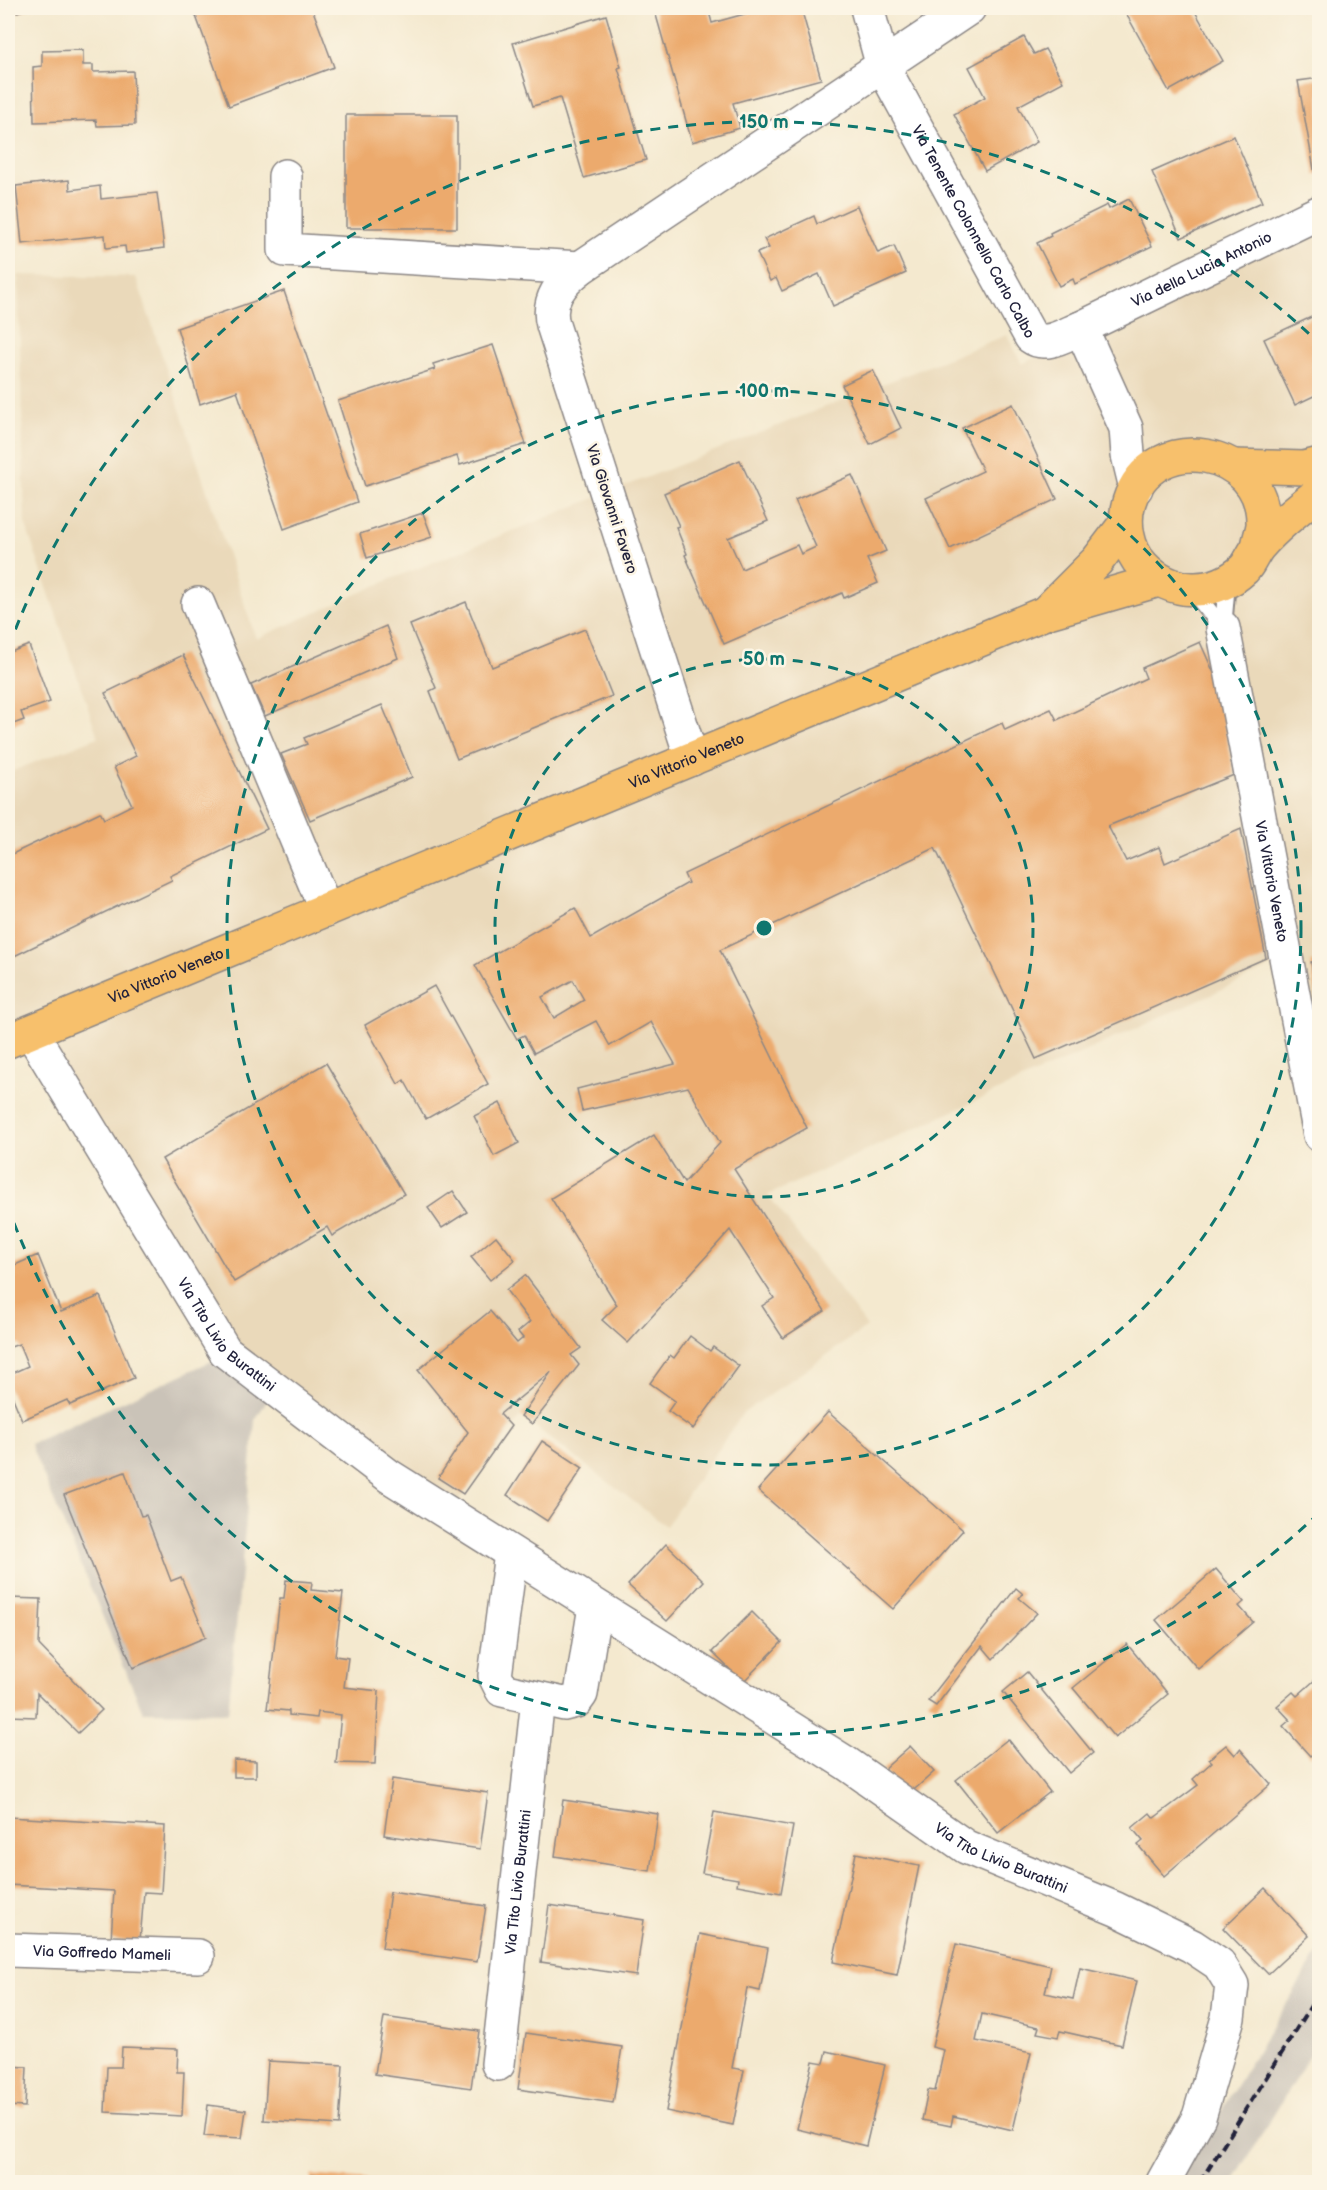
<svg xmlns="http://www.w3.org/2000/svg" width="1327" height="2190" font-family="'Balsamiq Sans',sans-serif">
<rect width="100%" height="100%" fill="#fcf5e5"/>
<filter id="ink" filterUnits="userSpaceOnUse"><feTurbulence type="fractalNoise" baseFrequency=".0167" numOctaves="2"/><feDisplacementMap in="SourceGraphic" scale="12" xChannelSelector="R" yChannelSelector="G"/><feConvolveMatrix kernelMatrix="1 2 1 2 8 2 1 2 1" color-interpolation-filters="sRGB"/></filter>
<filter id="wash" filterUnits="userSpaceOnUse"><feTurbulence type="fractalNoise" baseFrequency=".008" numOctaves="4" result="noise"/><feDisplacementMap in="SourceGraphic" scale="24" xChannelSelector="R" yChannelSelector="G"/><feGaussianBlur stdDeviation="1.35" result="paint"/><feColorMatrix in="noise" values="0 0 0 0 0 0 0 0 0 0 0 0 0 0 0 0 0 1.4 0 .05"/><feComposite in="paint" operator="in"/></filter>
<g filter="url(#wash)">
<rect width="100%" height="100%" fill="#f4e9cf"/>
<!-- built -->
<polygon fill="#ead9ba" points="1319,221 1319,1167 1282,962 768,1195 867,1327 742,1414 666,1526 521,1416 453,1508 236,1350 16,1023 8,1004 8,773 98,737 25,523 18,275 136,277 256,639 391,579 1007,335 1022,364"/>
<!-- industrial -->
<g fill="#cac3b8">
<polygon points="236,1350 278,1382 255,1420 228,1713 143,1712 30,1444"/>
<polygon points="1319,1951 1319,2040 1233,2182 1177,2182"/>
</g>
<g id="blocks">
<!-- building -->
<g fill="#ecaa6d" fill-rule="evenodd">
<polygon points="8,8 30,8 8,15"/>
<polygon points="193,8 312,8 334,67 229,106"/>
<polygon points="654,8 708,8 712,23 766,8 801,8 821,79 733,103 740,128 692,142"/>
<polygon points="1123,8 1193,8 1223,61 1169,91"/>
<polygon points="606,15 621,67 618,68 646,160 584,178 560,98 533,106 513,43"/>
<polygon points="1024,37 1034,54 1045,49 1063,82 1018,106 1037,142 985,171 954,114 985,97 969,67"/>
<polygon points="83,50 83,65 93,65 93,72 133,71 135,125 97,126 96,120 34,122 33,67 42,66 42,51"/>
<polygon points="1320,78 1320,174 1315,175 1298,81"/>
<rect x="346" y="115" width="111" height="113"/>
<polygon points="1234,136 1262,202 1181,238 1152,172"/>
<polygon points="69,180 70,190 100,186 101,199 157,193 164,248 126,253 125,246 106,248 105,235 22,244 16,186"/>
<polygon points="1129,199 1152,246 1075,284 1073,279 1059,286 1037,243 1051,236 1050,233 1107,205 1109,209"/>
<polygon points="857,206 878,253 894,246 906,273 833,306 819,274 782,291 776,278 770,281 757,253 769,248 764,239 814,216 817,224"/>
<polygon points="284,291 357,502 284,529 237,391 200,404 177,328"/>
<polygon points="1320,313 1320,393 1295,405 1264,339"/>
<polygon points="493,345 526,444 460,465 457,456 365,486 338,401 435,369 433,364"/>
<polygon points="873,370 901,428 870,444 842,385"/>
<polygon points="1013,404 1057,499 950,549 926,498 983,471 962,428"/>
<polygon points="740,460 768,521 728,538 742,569 797,545 801,554 816,547 795,500 852,475 886,551 867,559 878,583 844,598 842,593 724,644 685,555 687,554 676,527 679,526 664,493"/>
<polygon points="423,513 432,537 367,558 360,534"/>
<polygon points="466,602 492,667 585,629 612,696 457,759 430,691 436,688 410,625"/>
<polygon points="386,626 398,658 265,716 251,685"/>
<path d="M1200,642L1216,678L1234,775L1108,826L1126,861L1159,847L1165,863L1241,829L1266,958L1036,1059L935,848L720,950L807,1128L734,1169L825,1311L783,1338L762,1306L774,1298L730,1230L628,1343L602,1320L617,1305L551,1198L654,1135L684,1183L720,1143L688,1087L582,1111L577,1089L675,1064L651,1022L610,1046L596,1021L534,1053L524,1035L517,1039L475,965L575,908L591,938L688,883L684,874L1002,723L1005,730L1051,709L1057,720L1146,678L1142,668ZM573,980L584,1000L554,1018L542,997Z"/>
<polygon points="29,645 50,702 21,712 24,720 8,726 8,653"/>
<polygon points="183,655 267,829 170,876 172,880 8,959 8,856 100,812 104,819 132,805 114,767 136,756 105,693"/>
<polygon points="382,705 412,777 310,820 281,754 307,744 304,738"/>
<polygon points="1320,961 1320,1004 1318,1004 1311,962"/>
<polygon points="434,986 488,1084 426,1119 404,1080 398,1084 365,1025"/>
<polygon points="326,1063 404,1194 332,1236 327,1227 234,1282 162,1159"/>
<polygon points="500,1103 519,1143 494,1156 474,1116"/>
<polygon points="453,1191 467,1212 442,1228 428,1208"/>
<polygon points="496,1236 515,1260 490,1280 471,1257"/>
<polygon points="38,1255 61,1312 100,1296 134,1378 70,1405 67,1400 22,1420 8,1386 8,1375 28,1366 19,1344 8,1348 8,1268"/>
<polygon points="525,1275 581,1348 571,1355 579,1365 532,1424 521,1416 551,1372 500,1414 511,1426 463,1494 438,1478 468,1432 418,1370 490,1311 517,1343 523,1338 518,1332 530,1322 506,1290"/>
<polygon points="690,1336 710,1351 713,1347 739,1366 693,1429 668,1411 675,1401 650,1383 670,1355 674,1358"/>
<polygon points="828,1412 963,1530 893,1609 758,1490"/>
<polygon points="542,1441 583,1468 547,1521 507,1495"/>
<polygon points="125,1472 141,1516 146,1515 171,1581 181,1577 206,1637 133,1668 64,1495"/>
<polygon points="666,1544 704,1581 667,1621 628,1585"/>
<polygon points="1216,1569 1244,1602 1239,1606 1253,1622 1198,1669 1156,1620"/>
<polygon points="286,1580 312,1582 311,1590 343,1593 335,1656 348,1658 344,1687 379,1691 375,1764 336,1763 341,1715 318,1712 317,1718 289,1715 289,1711 267,1709 280,1598 284,1598"/>
<polygon points="1016,1588 1023,1594 1019,1598 1037,1613 993,1659 982,1646 936,1706 928,1701"/>
<polygon points="8,1598 41,1599 39,1645 102,1710 78,1733 37,1693 36,1717 8,1716"/>
<polygon points="752,1612 782,1642 743,1682 712,1652"/>
<polygon points="1127,1644 1168,1694 1115,1738 1073,1688"/>
<polygon points="1027,1672 1093,1753 1069,1773 1003,1692"/>
<polygon points="1316,1679 1320,1680 1320,1748 1310,1756 1283,1726 1290,1720 1277,1706 1293,1692 1297,1696"/>
<polygon points="1008,1739 1050,1792 998,1833 956,1780"/>
<polygon points="1226,1745 1235,1755 1240,1749 1271,1784 1164,1876 1138,1845 1143,1841 1132,1828 1150,1813 1154,1818 1198,1785 1193,1779 1212,1762 1209,1759"/>
<polygon points="910,1746 934,1772 907,1796 883,1770"/>
<polygon points="234,1760 256,1761 256,1777 234,1777"/>
<polygon points="392,1779 488,1793 480,1849 384,1835"/>
<polygon points="563,1800 658,1814 650,1871 555,1856"/>
<polygon points="714,1812 793,1826 781,1893 737,1885 738,1879 702,1873"/>
<polygon points="8,1817 165,1826 161,1893 144,1892 140,1941 111,1940 114,1891 8,1885"/>
<polygon points="856,1853 919,1866 897,1975 833,1962"/>
<polygon points="1265,1888 1309,1936 1268,1974 1223,1928"/>
<polygon points="390,1892 486,1906 477,1962 382,1948"/>
<polygon points="549,1905 644,1920 636,1976 541,1962"/>
<polygon points="700,1934 768,1948 760,1991 747,1988 732,2068 744,2070 733,2125 666,2111"/>
<polygon points="956,1944 1051,1966 1045,1993 1073,1999 1080,1968 1137,1981 1122,2045 1060,2031 1058,2037 1037,2033 1039,2027 982,2014 976,2041 1031,2053 1013,2130 953,2116 951,2126 922,2120 928,2090 935,2091 944,2050 932,2047"/>
<polygon points="384,2017 479,2031 471,2088 375,2074"/>
<polygon points="526,2033 622,2047 613,2103 518,2089"/>
<polygon points="122,2047 178,2049 177,2072 184,2072 182,2116 105,2112 107,2067 121,2067"/>
<polygon points="827,2051 885,2065 866,2146 797,2129 813,2061 824,2063"/>
<polygon points="268,2061 343,2065 339,2125 264,2120"/>
<polygon points="8,2066 27,2067 25,2107 8,2106"/>
<polygon points="208,2105 246,2110 242,2138 204,2136"/>
<polygon points="311,2175 379,2181 379,2182 311,2182"/>
</g>
</g>
</g>
<g filter="url(#ink)">
<use href="#blocks" fill-opacity="0" stroke="#8b8685" stroke-width="1.5"/>
<g fill="none" stroke-linecap="round" stroke-linejoin="round">
<!-- lane casing -->
<g stroke="#8b8685" stroke-width="20">
<g id="lane">
<polyline points="1191,589 1223,628"/>
<polyline points="1223,628 1227,582"/>
</g>
</g>
<!-- street casing -->
<g stroke="#8b8685" stroke-width="36">
<g id="street">
<path id="s1" d="M867,8L883,67L1031,337C1046,348 1066,334 1081,328L1126,428L1128,455L1136,488"/>
<polyline points="285,176 285,250 580,268"/>
<path id="s2" d="M1081,328L1320,212"/>
<polyline points="198,604 326,910"/>
<path id="s3" d="M1223,628L1320,1135"/>
<path d="M692,759L553,325C546,300 561,283 580,268L969,8"/>
<path id="s4" d="M31,1032L225,1351L389,1476L846,1763L966,1847L1116,1909L1192,1946L1219,1964L1232,1985L1228,2018L1199,2117L1163,2182"/>
<polyline points="511,1553 495,1676 502,1690 564,1704 576,1701 581,1694 595,1606"/>
<path id="s5" d="M8,1950L198,1956"/>
<path id="s6" d="M498,2064L538,1699"/>
</g>
</g>
<!-- primary casing -->
<g stroke="#8b8685" stroke-width="36">
<g id="primary">
<polyline points="1234,466 1304,468 1320,464"/>
<path d="M1258,547C1259,540 1262,532 1263,525C1266,447 1152,427 1129,502C1123,522 1127,550 1143,566C1170,595 1214,597 1244,569C1250,563 1253,553 1259,546C1276,527 1299,508 1320,492"/>
<polyline points="1049,609 1097,561 1126,523"/>
<path id="s7" d="M8,1041L1045,613L1159,580"/>
</g>
</g>
<!-- lane -->
<use href="#lane" stroke="#fff" stroke-width="16"/>
<!-- street -->
<use href="#street" stroke="#fff" stroke-width="33"/>
<!-- primary -->
<use href="#primary" stroke="#f7c06c" stroke-width="33"/>
<!-- rail -->
<polyline stroke="#22223b" stroke-width="4.5" stroke-dasharray="9 4.5" stroke-linecap="butt" points="1200,2182 1320,1992"/>
</g>
</g>
<!-- distance rings -->
<g fill="none" stroke="#0f766e" stroke-width="3" stroke-dasharray="10 8">
<circle cx="764" cy="928" r="269"/>
<circle cx="764" cy="928" r="537"/>
<path d="M1319 1513A806 806 0 0 1 9 1210M9 646A806 806 0 0 1 1319 343"/>
</g>
<g text-anchor="middle" stroke-width="5" stroke-linejoin="round" paint-order="stroke">
<!-- street labels -->
<g font-size="15" fill="#22223b" stroke="#fcf5e5">
<text dy="5" stroke="none"><textPath href="#s1" startOffset="249">Via Tenente Colonnello Carlo Calbo</textPath></text>
<text dy="5" stroke="none"><textPath href="#s2" startOffset="134">Via della Lucia Antonio</textPath></text>
<text transform="translate(612 509) rotate(72)" y="5">Via Giovanni Favero</text>
<text dy="5" stroke="none"><textPath href="#s7" startOffset="734">Via Vittorio Veneto</textPath></text>
<text dy="5" stroke="none"><textPath href="#s3" startOffset="258">Via Vittorio Veneto</textPath></text>
<text dy="5" stroke="none"><textPath href="#s7" startOffset="171">Via Vittorio Veneto</textPath></text>
<text dy="5" stroke="none"><textPath href="#s4" startOffset="362">Via Tito Livio Burattini</textPath></text>
<text dy="5" stroke="none"><textPath href="#s4" startOffset="1302">Via Tito Livio Burattini</textPath></text>
<text dy="5" stroke="none"><textPath href="#s6" startOffset="183">Via Tito Livio Burattini</textPath></text>
<text dy="5" stroke="none"><textPath href="#s5" startOffset="94">Via Goffredo Mameli</textPath></text>
</g>
</g>
<circle cx="764" cy="928" r="9" fill="#0f766e" stroke="#fcf5e5" stroke-width="3"/>
<g font-size="18" text-anchor="middle" font-weight="bold" fill="#0f766e" stroke="#fcf5e5" stroke-width="5" stroke-linejoin="round" paint-order="stroke">
<text x="764" y="128">150 m</text>
<text x="764" y="397">100 m</text>
<text x="764" y="665">50 m</text>
</g>
<!-- margin -->
<rect width="1327" height="2190" fill="none" stroke="#fcf5e5" stroke-width="30"/>
</svg>
